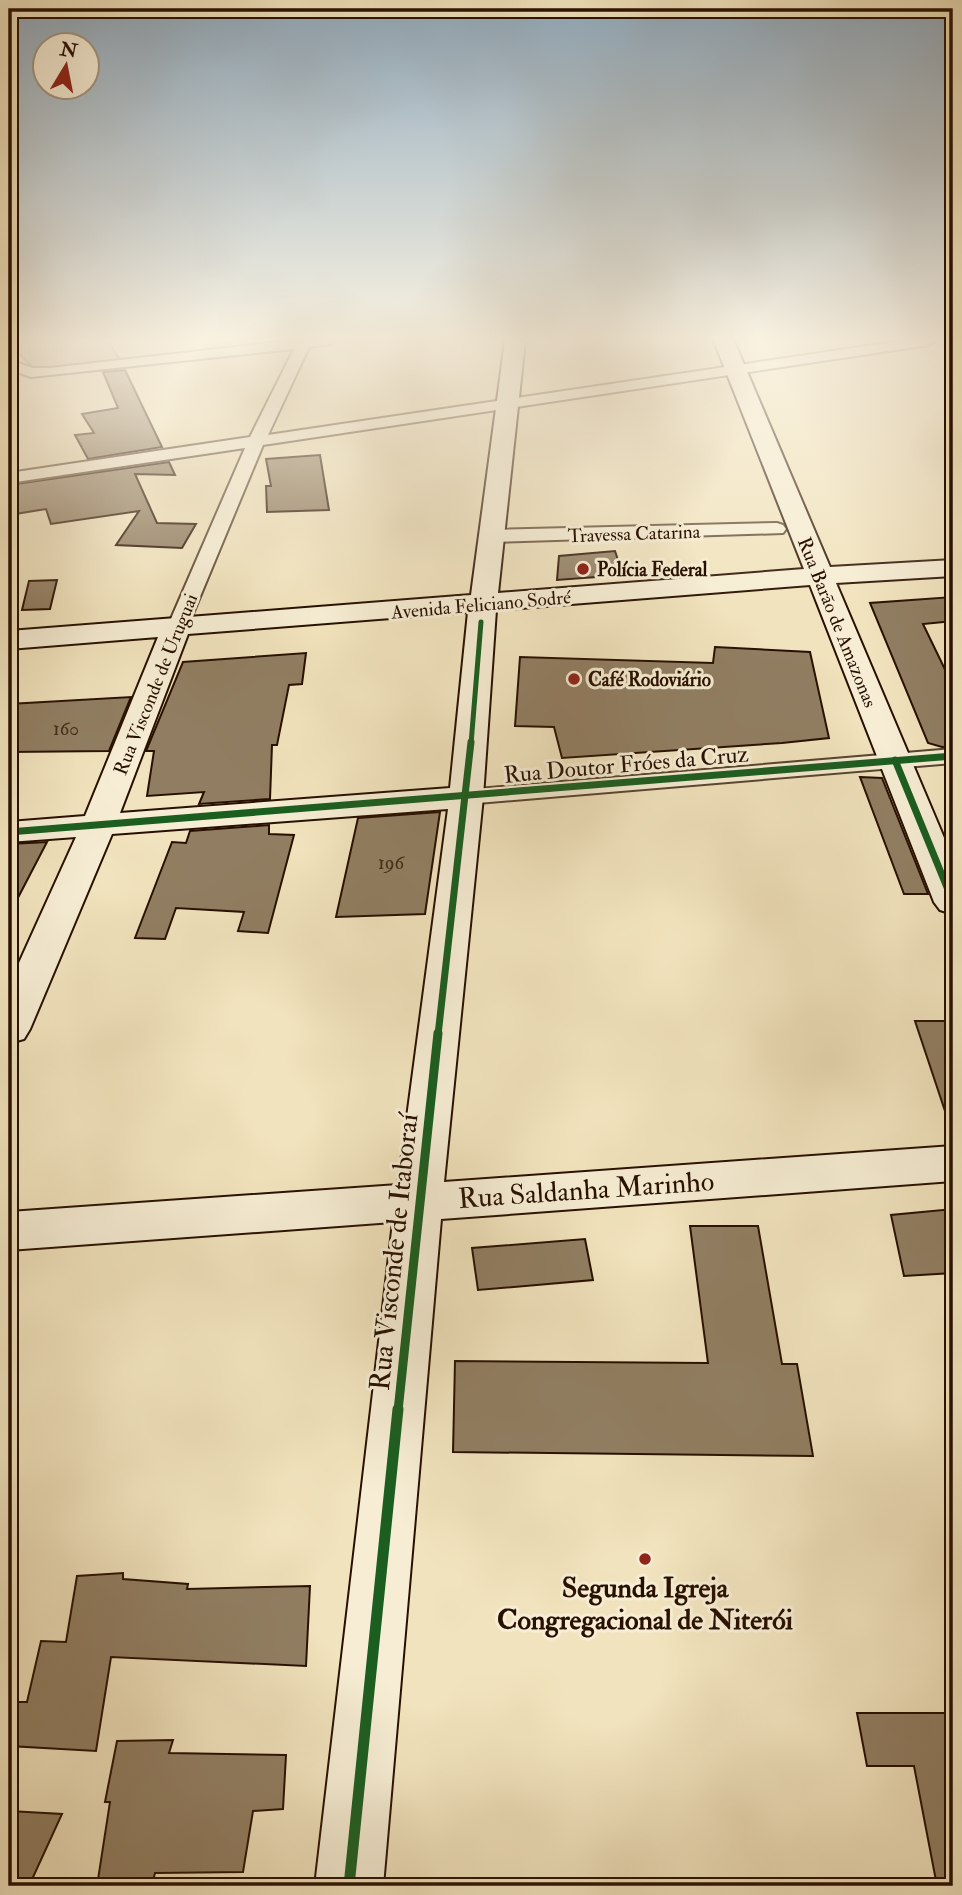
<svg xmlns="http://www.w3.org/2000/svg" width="962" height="1895" font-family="'IM FELL Double Pica',serif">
<rect width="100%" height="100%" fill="#f1e3bd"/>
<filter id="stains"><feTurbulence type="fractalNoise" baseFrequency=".00286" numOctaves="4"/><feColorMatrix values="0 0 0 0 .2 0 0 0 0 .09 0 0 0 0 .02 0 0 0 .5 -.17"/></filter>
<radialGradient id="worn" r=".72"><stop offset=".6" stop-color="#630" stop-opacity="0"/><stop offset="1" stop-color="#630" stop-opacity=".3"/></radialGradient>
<!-- green -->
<polygon fill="#cfbf9d" stroke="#7c684e" stroke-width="2" points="9,341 107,341 121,361 38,372 9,344"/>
<!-- building -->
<g fill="#917e62" stroke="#281000" stroke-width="2">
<polygon points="125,370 162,447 88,459 75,435 94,433 82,414 118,408 103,372"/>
<polygon points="320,455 329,510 267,512 266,486 271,486 266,459"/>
<polygon points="169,462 175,475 135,474 157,523 196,524 182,548 116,545 139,511 51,524 46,509 9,515 9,485"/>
<polygon points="615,551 623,575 557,580 559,556"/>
<polygon points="57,580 50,609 22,610 29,581"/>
<polygon points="953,597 953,621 923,624 953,686 953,747 942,747 928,743 870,603"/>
<polygon points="715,647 810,652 829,738 782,743 562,758 554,727 515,726 520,657 713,663"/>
<polygon points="306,653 302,684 289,685 277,745 272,745 270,799 199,804 204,792 147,796 154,751 146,751 183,662"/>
<polygon points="131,697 109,751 9,752 9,704"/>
<polygon points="860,777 882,778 928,894 904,894"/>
<polygon points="440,812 425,914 336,917 358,818"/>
<polygon points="269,825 269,834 294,835 268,933 238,931 244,912 176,908 165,939 135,938 172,842 186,843 190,831"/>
<polygon points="47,842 9,915 9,844"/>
<polygon points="915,1021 953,1021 953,1122 949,1123"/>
<polygon points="953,1209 953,1273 904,1276 891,1215"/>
<polygon points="690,1226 758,1226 782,1364 797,1364 813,1456 453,1452 455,1361 708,1363"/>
<polygon points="585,1239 593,1280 478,1290 472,1248"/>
<polygon points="123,1573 123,1579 188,1584 187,1589 310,1586 306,1666 111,1657 96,1751 9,1746 9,1702 27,1702 41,1641 66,1642 77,1576"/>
<polygon points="857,1713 953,1713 953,1886 937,1886 914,1766 867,1766"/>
<polygon points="173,1740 169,1753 286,1755 283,1809 253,1811 243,1872 155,1873 153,1881 140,1880 140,1886 97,1886 110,1802 105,1802 117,1741"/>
<polygon points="9,1811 62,1814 29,1886 9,1886"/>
</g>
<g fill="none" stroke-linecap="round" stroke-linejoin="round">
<!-- street casing -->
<g stroke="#5a452f" stroke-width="4">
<g id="street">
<polygon points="287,341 333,341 331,344 309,347 268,435 900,341 936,341 929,345 263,445 187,628 184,632 170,632 167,628 245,448 9,483 9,473 250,437 294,349 31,377 9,369 9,360 33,368 50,368"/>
<polygon points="777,523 783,525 786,529 783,533 491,542 482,536 491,530"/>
<polygon points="953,749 953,763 466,804 457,802 454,797 457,792 466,790"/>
</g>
</g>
<!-- secondary casing -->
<g stroke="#281000" stroke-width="4">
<path id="secondary" d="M505,341H525L498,593L804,569L714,341H734L830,567L953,560V576L836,583L953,859V914L940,910L934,902L810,585L496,610L483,797L444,1182L953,1146V1181L441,1219L383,1886H315L393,1222L9,1250V1212L398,1185L448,809L112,834L30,1029L24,1039L9,1043V985L76,837L9,842V822L85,816L158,637L9,649V631L471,595ZM468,612L450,788L120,813L188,634Z"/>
</g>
<!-- street -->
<use href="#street" fill="#f6edd4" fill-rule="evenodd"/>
<!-- secondary -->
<use href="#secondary" fill="#f6edd4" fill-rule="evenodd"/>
<!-- cycleway-far3 casing -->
<g stroke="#f6edd4" stroke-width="9">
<polyline id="cycleway-far3" points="471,744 481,622"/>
</g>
<!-- cycleway-far2 casing -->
<g stroke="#f6edd4" stroke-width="11">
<g id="cycleway-far2">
<polyline points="895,760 953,902"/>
<polyline points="9,832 953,756"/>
<polyline points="438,1035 471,742"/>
</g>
</g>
<!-- cycleway-far1 casing -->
<g stroke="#f6edd4" stroke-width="13">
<polyline id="cycleway-far1" points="398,1411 438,1033"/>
</g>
<!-- cycleway casing -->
<g stroke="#f6edd4" stroke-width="16">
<polyline id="cycleway" points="349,1886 398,1409"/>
</g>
<!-- cycleway-far3 -->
<use href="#cycleway-far3" stroke="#1b5e20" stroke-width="5"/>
<!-- cycleway-far2 -->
<use href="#cycleway-far2" stroke="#1b5e20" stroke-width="7"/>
<!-- cycleway-far1 -->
<use href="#cycleway-far1" stroke="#1b5e20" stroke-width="9"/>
<!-- cycleway -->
<use href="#cycleway" stroke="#1b5e20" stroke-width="11"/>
</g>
<!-- sky -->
<linearGradient id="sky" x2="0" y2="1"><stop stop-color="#90aabd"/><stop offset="0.56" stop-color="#f9f2e1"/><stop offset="1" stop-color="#f9f2e1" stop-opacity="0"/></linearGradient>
<rect width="962" height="606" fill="url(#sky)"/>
<!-- markers -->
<g fill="#8f2418" stroke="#f6edd4" stroke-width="2.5">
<circle cx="583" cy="569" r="7"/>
<circle cx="574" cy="679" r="7"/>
<circle cx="645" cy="1559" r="7"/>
</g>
<g text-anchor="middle" stroke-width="6" stroke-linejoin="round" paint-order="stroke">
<!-- far-street labels -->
<g font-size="19" fill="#281000" stroke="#f6edd4">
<text transform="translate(634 533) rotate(-2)" y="7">Travessa Catarina</text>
<text transform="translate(481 604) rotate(-5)" y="7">Avenida Feliciano Sodré</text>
<text transform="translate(838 622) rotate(68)" y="7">Rua Barão de Amazonas</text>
<text transform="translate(155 684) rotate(-68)" y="7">Rua Visconde de Uruguai</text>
</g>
<!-- far-poi labels -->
<g font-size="19" font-weight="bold" fill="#281000" stroke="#f6edd4" text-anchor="start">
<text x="597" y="576">Polícia Federal</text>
<text x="588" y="686">Café Rodoviário</text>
</g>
<!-- number labels -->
<g font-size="19" fill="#422c18">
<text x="66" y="735">160</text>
<text x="391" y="869">196</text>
</g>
<!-- street labels -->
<g font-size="23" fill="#281000" stroke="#f6edd4">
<text transform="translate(626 764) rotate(-5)" y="8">Rua Doutor Fróes da Cruz</text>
</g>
<!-- near-street labels -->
<g font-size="28" fill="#281000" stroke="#f6edd4">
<text transform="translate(586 1189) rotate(-4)" y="10">Rua Saldanha Marinho</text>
<text transform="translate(393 1252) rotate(-84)" y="10">Rua Visconde de Itaboraí</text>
</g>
<!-- near-poi labels -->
<g font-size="28" font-weight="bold" fill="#281000" stroke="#f6edd4">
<text x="645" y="1597">Segunda Igreja<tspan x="645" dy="32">Congregacional de Niterói</tspan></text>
</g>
</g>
<!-- margin -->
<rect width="962" height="1895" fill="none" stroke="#f1e3bd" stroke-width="35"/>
<rect x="10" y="10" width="941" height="1874" fill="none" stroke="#281000" stroke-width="3.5"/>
<rect x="18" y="18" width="927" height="1860" fill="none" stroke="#281000" stroke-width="2"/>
<!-- north arrow -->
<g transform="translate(66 66) rotate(10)"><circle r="33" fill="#f6edd4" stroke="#a4957f" stroke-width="2"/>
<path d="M0-5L12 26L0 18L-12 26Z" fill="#8f2418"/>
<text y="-10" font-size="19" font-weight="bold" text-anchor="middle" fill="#281000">N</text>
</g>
<rect width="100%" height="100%" filter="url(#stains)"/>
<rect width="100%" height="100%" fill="url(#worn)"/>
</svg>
